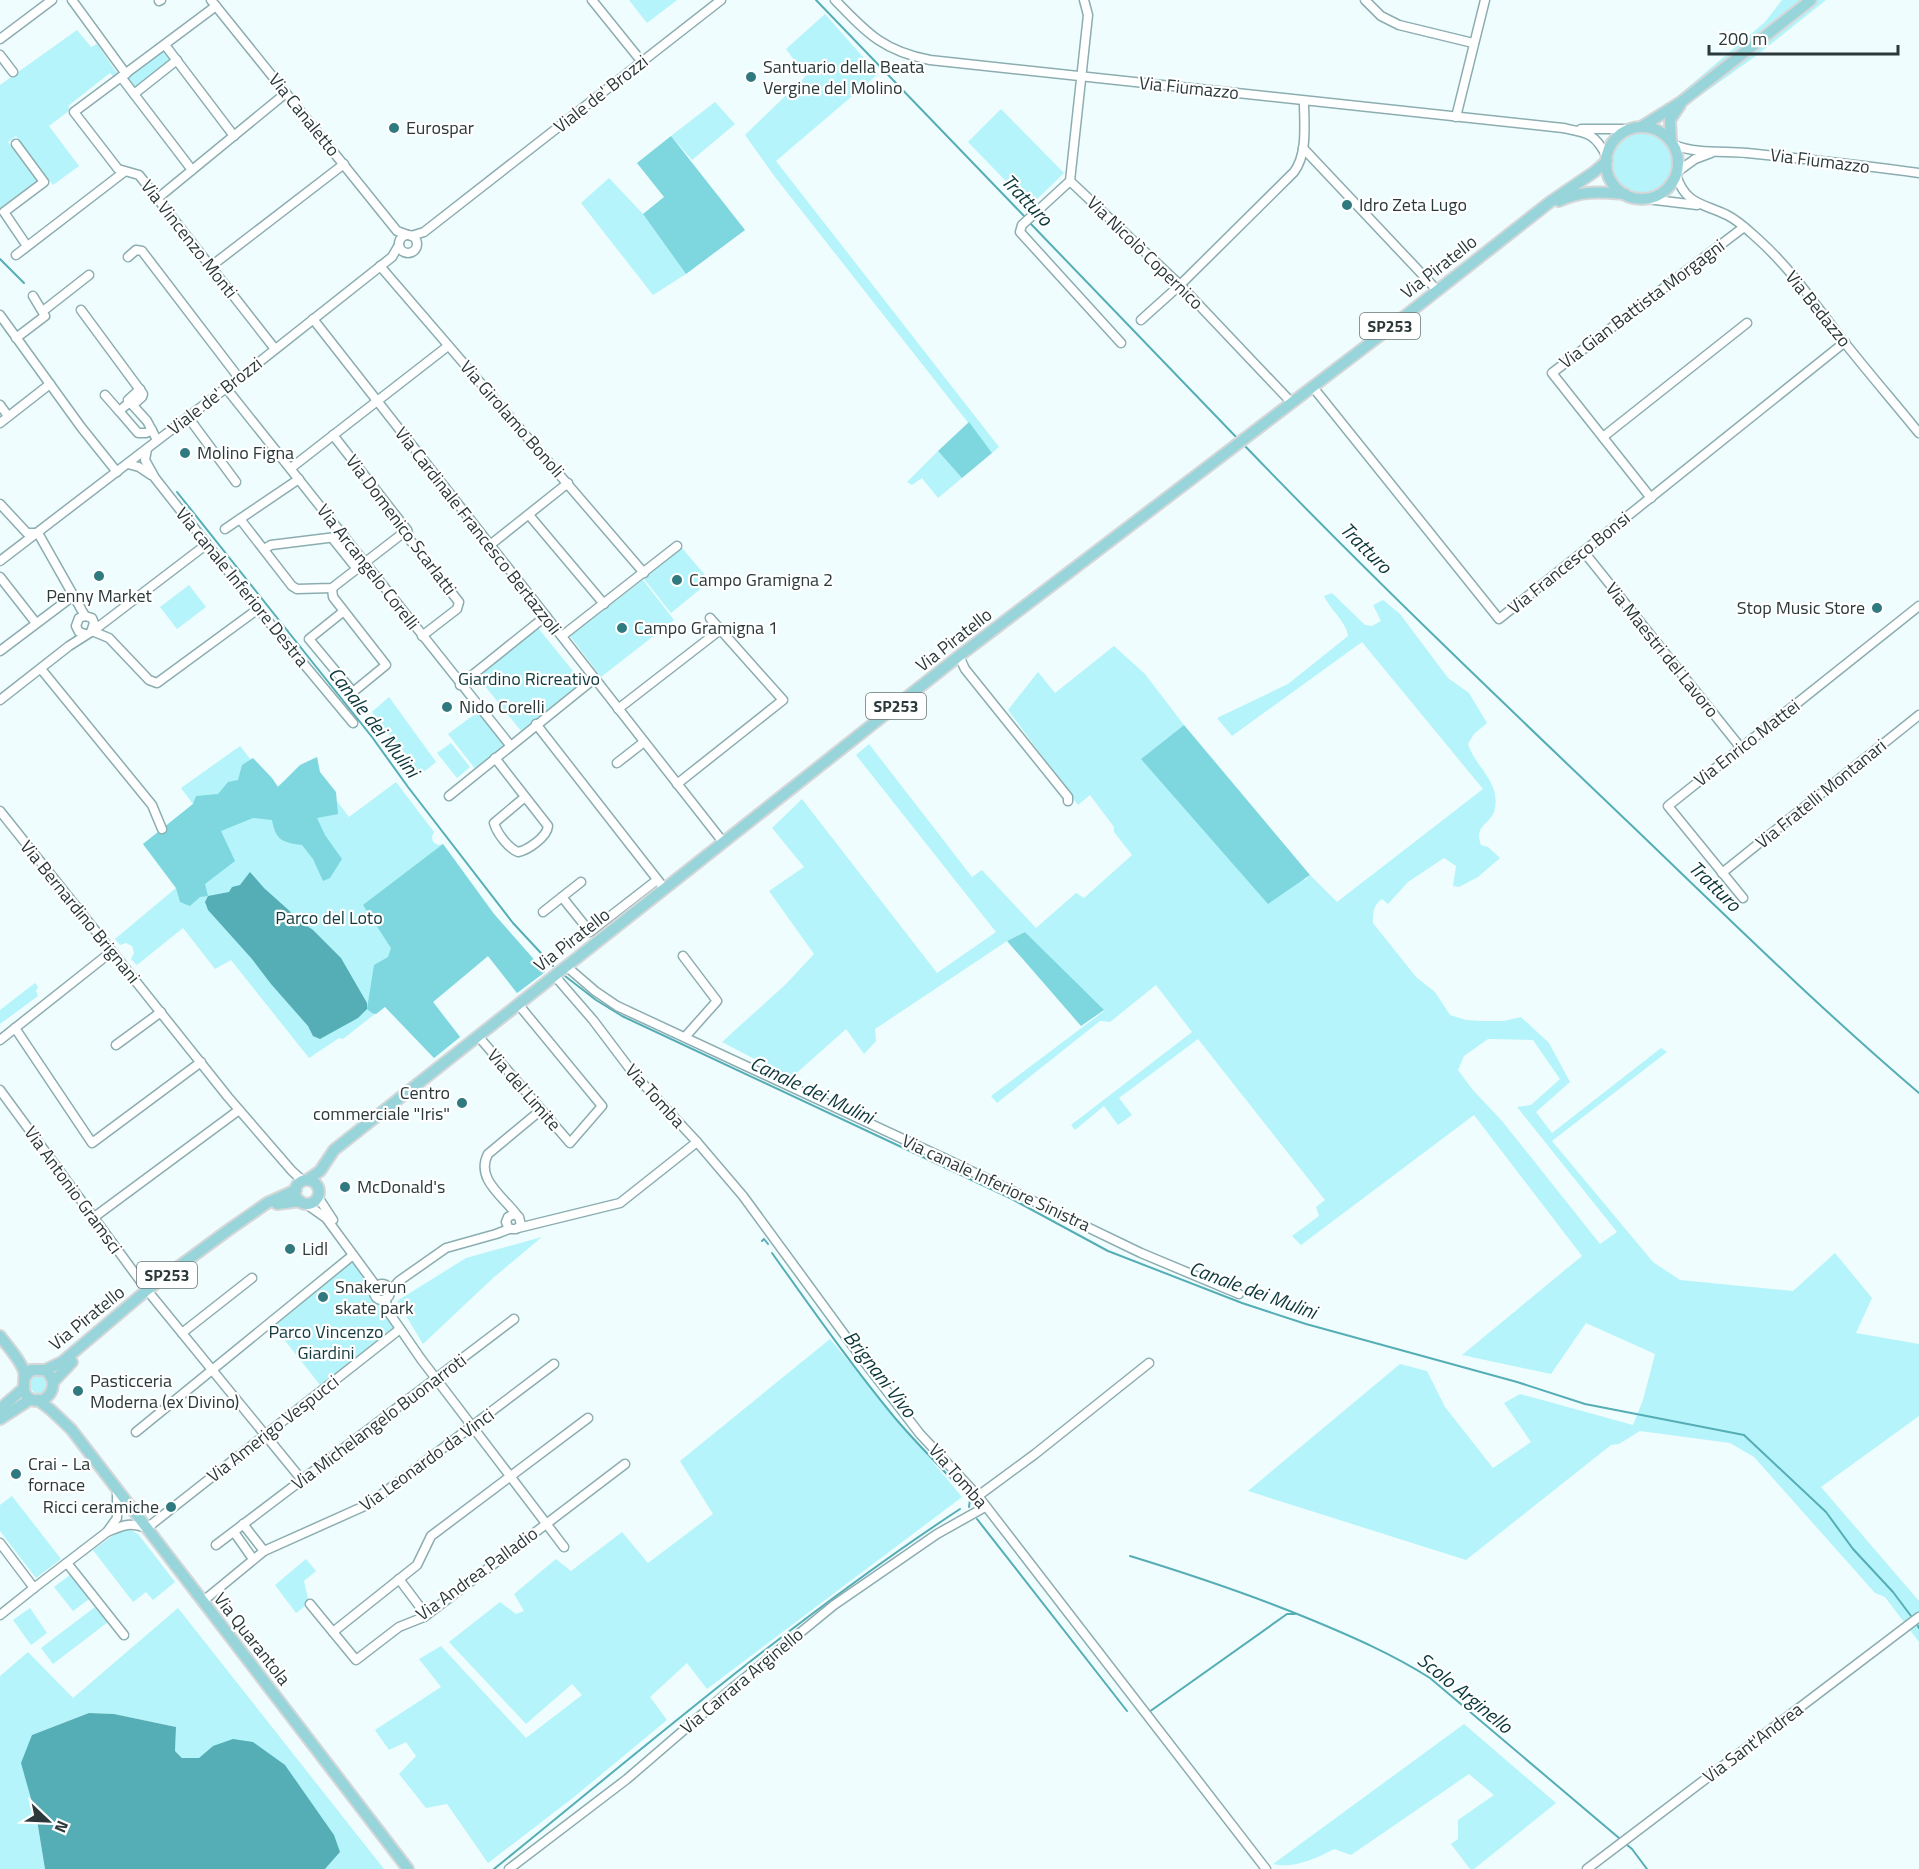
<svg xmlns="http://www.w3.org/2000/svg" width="1919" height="1869" font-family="'Titillium Web',sans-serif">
<rect width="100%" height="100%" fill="#effdfe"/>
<!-- green -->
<g fill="#b5f4fa" fill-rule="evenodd">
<polygon points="629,0 677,0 647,23"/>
<polygon points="1782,0 1826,0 1756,56 1683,108 1674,99 1765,22"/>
<polygon points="825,14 878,74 776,161 999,447 992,453 775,177 745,135 806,76 786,49"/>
<polygon points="77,30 91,47 97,44 117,73 113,76 110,73 68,106 70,110 49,126 79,166 53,185 16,136 8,142 37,181 0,210 0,85"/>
<polygon points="165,49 175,60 134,92 125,79"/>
<polygon points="715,102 735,124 692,160 671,136"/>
<polygon points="1001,109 1064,173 1030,206 968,142"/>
<circle cx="1642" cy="163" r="32"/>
<polygon points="609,178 643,214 686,274 653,295 581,203"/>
<polygon points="938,451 962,478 938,498 922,478 912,485 907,482"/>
<polygon points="682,548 710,581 671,613 644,579"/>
<polygon points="643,580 674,620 601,677 570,636"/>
<polygon points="189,585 206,607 177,629 160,607"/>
<path d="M1332,593L1365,625L1372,626L1381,621L1373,605L1383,600L1400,614L1448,678L1469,693L1487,723L1474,734L1468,744C1475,767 1500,781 1495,808C1492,825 1473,824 1481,845L1488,847L1500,858L1478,877L1459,887L1453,886L1456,866L1444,858L1408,882L1388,904L1382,899C1373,905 1373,913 1373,923L1416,977L1435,992L1450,1015L1466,1020L1481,1021H1504L1521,1017L1549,1043L1570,1082L1536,1112L1552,1133L1661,1048L1667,1052L1552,1141L1653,1262L1680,1280L1793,1291L1835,1253L1872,1298L1856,1333L1919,1344V1416L1821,1487L1919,1601V1642L1885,1597L1875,1593L1754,1457L1730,1443L1640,1431L1619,1444L1611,1445L1466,1560L1248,1491L1400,1364L1427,1371L1445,1407L1493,1468L1531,1442L1504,1403L1520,1394L1633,1425L1643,1400L1655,1354L1586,1323L1551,1374L1462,1355L1582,1256L1474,1115L1301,1245L1292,1236L1319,1216L1316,1207L1325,1200L1198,1039L1119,1098L1132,1115L1118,1125L1104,1106L1075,1130L1071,1125L1192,1032L1156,985L1110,1022L1100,1021L997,1103L991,1096L1104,1011L1025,932L1007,941L875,1029L876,1041L864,1054L846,1029L791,1078L722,1042L786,984L814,954L769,891L804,867L772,828L802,799L937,973L996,932L856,755L869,744L972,877L982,870L1036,928L1076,893L1084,898L1132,855L1114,832V827L1090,795L1078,805L1008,710L1038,672L1055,693L1114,646L1145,674L1184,725L1141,759L1305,880L1310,875L1337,902L1483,789L1362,642L1232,736L1217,718L1288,684L1348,636C1347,623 1330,609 1324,596ZM1488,1039L1533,1040L1560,1079L1531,1105L1517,1107L1617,1232L1600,1244L1502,1121L1472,1089L1458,1070L1464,1056Z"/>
<polygon points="538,628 582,682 521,731 477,676"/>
<polygon points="389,697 436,762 420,775 372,712"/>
<polygon points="479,711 505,746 476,770 448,734"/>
<polygon points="451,743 470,767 457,778 437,753"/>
<polygon points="240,746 274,789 308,763 349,817 396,782 434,832 432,837 433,842 438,845 443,844 494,914 545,972 517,993 488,956 433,1002 460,1037 434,1058 385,1006 343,1039 339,1038 309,1058 231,960 215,969 183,928 137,965 131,959 134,953 132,946 126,943 120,945 115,939 176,888 143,844 193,804 181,788"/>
<polygon points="35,983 38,987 36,991 38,996 0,1024 0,1010"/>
<polygon points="542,1237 493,1278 423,1344 397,1301 466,1258"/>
<polygon points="352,1259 371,1285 370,1299 381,1307 394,1328 320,1385 272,1324"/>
<polygon points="830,1339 962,1497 707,1689 687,1663 650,1697 667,1720 574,1797 488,1863 447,1804 426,1808 399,1774 416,1756 406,1742 389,1750 375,1730 441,1687 419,1659 441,1646 526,1738 582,1695 572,1684 526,1724 449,1642 500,1602 516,1614 524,1611 514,1594 556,1559 571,1571 622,1532 648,1563 713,1514 680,1461"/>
<polygon points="43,1371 52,1383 42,1395 36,1394 28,1386 30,1376"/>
<polygon points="12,1496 61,1559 36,1578 0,1531 0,1505"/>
<polygon points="127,1528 138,1534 175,1582 153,1600 146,1592 133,1602 93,1550 115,1534"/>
<polygon points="306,1559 316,1571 304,1581 309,1603 296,1613 275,1585"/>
<polygon points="70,1575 89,1599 73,1611 54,1587"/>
<polygon points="95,1607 108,1622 53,1664 41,1648"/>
<polygon points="30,1608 47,1633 31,1645 13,1620"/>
<polygon points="178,1608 384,1869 325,1869 340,1852 213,1746 199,1758 182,1758 175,1751 176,1727 114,1714 89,1713 32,1735 37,1820 45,1869 0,1869 0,1676 28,1652 73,1698"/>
<path d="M1464,1724L1556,1803L1474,1869H1470L1451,1844L1458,1839V1820L1494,1795L1469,1774L1351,1855L1334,1849C1316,1859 1292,1869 1273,1864Z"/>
</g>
<!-- forest -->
<g fill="#7ed6de">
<polygon points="671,136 745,230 686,274 643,214 664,197 637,163"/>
<polygon points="969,422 992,453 962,478 938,451"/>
<polygon points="1184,725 1310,875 1268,904 1141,759"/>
<path d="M317,757L320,772L336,792L338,814L317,818L325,835L342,859L330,878L323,881L313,859L302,845C282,842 276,841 272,820L253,818L221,831L235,861L205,884L208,896L200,897L190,906L180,902L176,888L143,844L193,804L196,796L218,794L228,782L238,780L242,765L253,758L272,778L278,787L300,765Z"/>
<polygon points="443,844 494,914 545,972 517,993 488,956 433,1002 460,1037 434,1058 385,1007 376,1014 372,1013 367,1009 374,965 388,957 391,948 363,905"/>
<polygon points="1025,932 1104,1010 1081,1026 1007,941"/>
</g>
<!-- water -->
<g fill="#55adb5">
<polygon points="250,872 264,888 303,923 313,930 341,958 367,1003 367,1009 358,1018 320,1039 313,1036 308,1026 271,984 252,959 208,910 205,902 208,896 229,892 232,887 240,885"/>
<polygon points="89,1713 114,1714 176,1727 175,1751 182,1758 199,1758 213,1746 233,1739 253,1742 285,1765 334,1835 340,1852 325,1869 45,1869 37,1820 21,1763 32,1735"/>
</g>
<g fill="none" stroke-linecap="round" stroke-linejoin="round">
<!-- stream -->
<g stroke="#55adb5" stroke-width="2">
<polyline points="816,0 1026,218"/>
<polyline points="1030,223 1238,439"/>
<polyline points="0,259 24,283"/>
<path d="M1244,445C1368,574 1497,697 1627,821C1723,913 1818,1007 1919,1093"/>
<polyline points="177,492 372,737 408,787 513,923 553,966"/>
<polyline points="565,976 596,1000 622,1016 1010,1198 1108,1251 1242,1303 1306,1324 1517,1382 1585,1404 1744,1435 1826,1512 1853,1549 1893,1592 1911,1616"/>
<polyline points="762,1241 764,1239 768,1244"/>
<path d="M772,1253C812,1309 852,1366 895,1418C918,1445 943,1470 967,1495L970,1500L969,1507"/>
<polyline points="977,1519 1127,1711"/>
<path d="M1130,1556C1192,1575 1252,1595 1312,1620C1353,1637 1392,1654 1430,1678L1632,1849L1647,1869"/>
<polyline points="1918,1626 1919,1628"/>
<polyline points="1149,1712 1287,1614 1295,1614"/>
<path d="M494,1869C646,1746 796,1617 960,1509"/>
</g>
<!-- minor casing -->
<g stroke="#8cadb0" stroke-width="11">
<g id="minor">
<polyline points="72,0 126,74"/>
<polyline points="211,0 397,231 408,235"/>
<polyline points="592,0 642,62"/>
<path d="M835,0C867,33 883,51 930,60L1563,128C1588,133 1595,133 1607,157"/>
<polyline points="1084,0 1088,15 1070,181 1180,285 1291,402"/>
<polyline points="1365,0 1381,16 1399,25 1473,43"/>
<polyline points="159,1 161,0"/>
<polyline points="216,6 74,112 118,169 139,175 275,349"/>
<polyline points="0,39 52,0"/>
<polyline points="165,45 234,136"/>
<polyline points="0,55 13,72"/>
<polyline points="121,77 192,170"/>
<polyline points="134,94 177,60"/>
<polyline points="1456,117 1485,0"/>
<polyline points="1581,129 1631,129"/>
<polyline points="16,144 44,182 4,212 27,246"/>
<path d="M1674,145C1697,154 1723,151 1747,153C1805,159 1862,165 1919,173"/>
<polyline points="1303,148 1436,289"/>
<polyline points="1677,172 1695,159 1711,153"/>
<path d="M1676,175C1686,205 1702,203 1727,215C1739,221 1749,231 1759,240C1791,269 1815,304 1841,338C1866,370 1893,401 1919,433"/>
<polyline points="1070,181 1022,225 1020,232 1121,343"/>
<polyline points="158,198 286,93"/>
<polyline points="1647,199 1697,205"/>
<circle cx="408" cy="244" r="9"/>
<polyline points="411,236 424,232 721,0"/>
<polyline points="16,255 124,172"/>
<polyline points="128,257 136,250 142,251 239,378"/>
<polyline points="380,266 644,573"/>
<polyline points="210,267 344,164"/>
<polyline points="81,310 143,394 142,397 133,405"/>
<polyline points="43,311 89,275"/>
<polyline points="0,315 81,427 117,472"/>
<polyline points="313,319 723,842"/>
<path d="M1141,320L1180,285L1294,172C1308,153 1304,124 1304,101"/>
<polyline points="16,338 45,316 33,296"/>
<polyline points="1312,386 1499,619 1845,342"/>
<polyline points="226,388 510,745"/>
<polyline points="140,389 128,400 147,421 157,440"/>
<polyline points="105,395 119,411"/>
<polyline points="130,402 119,411 138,433 146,433 152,430"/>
<polyline points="0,405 8,416"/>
<polyline points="188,417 236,482"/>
<polyline points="0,423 50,384"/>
<polyline points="333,435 407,530 410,540 459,602 457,609 422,636"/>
<polyline points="1603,437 1747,323"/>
<polyline points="147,449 145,460 155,478 258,609 353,723"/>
<polyline points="128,464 139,467 151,475"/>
<polyline points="291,468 448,346"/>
<polyline points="1651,498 1552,373 1744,227"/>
<polyline points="0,504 27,533 37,533"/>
<polyline points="529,515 604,604"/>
<polyline points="240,519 292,586 297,589 332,588 407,530"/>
<polyline points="225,529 299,479"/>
<polyline points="38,533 85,616"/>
<polyline points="333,539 357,569"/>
<polyline points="490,545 568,483"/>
<polyline points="264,549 271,545 344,536"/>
<polyline points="1584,552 1741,748"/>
<polyline points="0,561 239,378 392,257 399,245"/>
<polyline points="0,577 36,623"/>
<polyline points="332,588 333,597 386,665 353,692 309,639 344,611"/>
<polyline points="92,631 109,638 149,680 157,683 258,609"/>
<polyline points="93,631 207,544"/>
<polyline points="562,636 677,546"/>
<polyline points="0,651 73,596"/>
<polyline points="959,656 965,669 1068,797 1068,801"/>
<polyline points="41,669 152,805 162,829"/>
<polyline points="460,685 546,616"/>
<polyline points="0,700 69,646 91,632 94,623 92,618 85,616 79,618 76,626 79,632 85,634"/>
<polyline points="618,709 720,630"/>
<polyline points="536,724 664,888"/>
<path d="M495,758L548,826C547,837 528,850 518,852C508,848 497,833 494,823L525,797"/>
<polyline points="617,763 644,742"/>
<polyline points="677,784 783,700 710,618"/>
<polyline points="449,796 594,679"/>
<polyline points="0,811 228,1097 292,1171 303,1181"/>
<polyline points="1722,873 1919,715"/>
<polyline points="562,897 590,932 657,880"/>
<polyline points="1743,898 1668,806 1919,606"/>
<polyline points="543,912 581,882"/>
<polyline points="683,956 717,1001 685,1037"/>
<polyline points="566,966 595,991 617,1006 946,1159 1141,1253 1239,1294"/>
<polyline points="554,975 593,1020 633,1073 697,1142 743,1196 866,1364 920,1434 978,1496 1266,1869"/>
<polyline points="15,1028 92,1143 201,1062"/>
<polyline points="478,1036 570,1143 602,1106 518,1004"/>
<polyline points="0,1040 111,952"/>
<polyline points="116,1045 161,1012"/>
<polyline points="0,1090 147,1290"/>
<polyline points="318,1197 333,1220"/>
<polyline points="306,1204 326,1218 376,1286"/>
<path d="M517,1215C503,1196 475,1179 488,1154L541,1110"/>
<polyline points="93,1218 239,1110"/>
<polyline points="518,1228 620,1203 697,1142"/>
<circle cx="382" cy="1292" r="8"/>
<polyline points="390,1291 399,1281 446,1248 496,1234 509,1229 516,1229 521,1225 519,1217 514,1214 508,1217 506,1222 509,1229"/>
<polyline points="151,1295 302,1480"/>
<polyline points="385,1299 390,1314 421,1359 564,1547"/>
<polyline points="182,1333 252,1278"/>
<polyline points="136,1432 353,1255"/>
<polyline points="978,1496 1035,1454 1149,1363"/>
<polyline points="243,1524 264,1551"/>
<path d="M107,1532C124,1525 128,1522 147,1528L400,1329"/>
<polyline points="234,1532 253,1559"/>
<polyline points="0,1543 34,1588 107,1532 117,1518 117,1489"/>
<polyline points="216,1545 514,1319"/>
<polyline points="67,1563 124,1635"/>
<polyline points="399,1579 426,1615"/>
<polyline points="202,1602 264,1551 369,1504 554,1364"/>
<polyline points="310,1604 356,1660 399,1627 424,1617 625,1464"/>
<polyline points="0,1615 34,1588"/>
<polyline points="333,1632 417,1565 431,1536 588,1418"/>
<polyline points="509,1869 627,1779 735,1686 834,1605 937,1534 985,1507"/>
<polyline points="1587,1869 1919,1617"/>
</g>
</g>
<!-- major casing -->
<g stroke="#d5d7d8" stroke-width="14">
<g id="major">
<polyline points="1641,127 1681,102 1811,0"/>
<circle cx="1642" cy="163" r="36"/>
<polyline points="1671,141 1670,120 1680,105"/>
<path d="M1559,201C1581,190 1601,192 1625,194"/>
<polyline points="307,1180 320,1171 334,1150 959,656 1382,334 1550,202 1594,172 1607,161"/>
<circle cx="307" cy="1192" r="12"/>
<polyline points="277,1204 300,1201"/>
<path d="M0,1336C8,1347 19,1358 24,1371C26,1380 20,1392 29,1398C44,1409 64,1385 45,1370H31L25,1377"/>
<polyline points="45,1370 62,1362 147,1290 227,1231 267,1203 296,1190"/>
<polyline points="54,1381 72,1362"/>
<polyline points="38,1400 51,1410 71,1429 408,1869"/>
<polyline points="0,1409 24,1388"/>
<polyline points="0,1419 31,1399"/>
</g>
</g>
<!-- minor -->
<use href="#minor" stroke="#fff" stroke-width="8"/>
<!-- major -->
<use href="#major" stroke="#97d5da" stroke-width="10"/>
</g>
<!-- markers -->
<g fill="#30797f" stroke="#fff" stroke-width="2">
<circle cx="751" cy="77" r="6"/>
<circle cx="394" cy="128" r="6"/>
<circle cx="1347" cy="205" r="6"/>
<circle cx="185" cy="453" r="6"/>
<circle cx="99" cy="576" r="6"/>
<circle cx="677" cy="580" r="6"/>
<circle cx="1877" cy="608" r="6"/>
<circle cx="622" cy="628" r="6"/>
<circle cx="447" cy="707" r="6"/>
<circle cx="462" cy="1103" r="6"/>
<circle cx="345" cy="1187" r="6"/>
<circle cx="290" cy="1249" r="6"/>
<circle cx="323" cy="1297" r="6"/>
<circle cx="78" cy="1391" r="6"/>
<circle cx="16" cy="1474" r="6"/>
<circle cx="171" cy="1507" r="6"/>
</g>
<g text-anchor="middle" stroke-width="4.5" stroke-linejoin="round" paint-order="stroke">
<!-- shield labels -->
<g fill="#fff" stroke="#6b7475" stroke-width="1.5">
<rect x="1360" y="313" width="60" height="26" rx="4.5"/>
<rect x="866" y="693" width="60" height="26" rx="4.5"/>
<rect x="137" y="1262" width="60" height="26" rx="4.5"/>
</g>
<g font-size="16" font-weight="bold" fill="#2b393a">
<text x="1390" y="332">SP253</text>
<text x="896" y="712">SP253</text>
<text x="167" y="1281">SP253</text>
</g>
<!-- poi labels -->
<g font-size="18" fill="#2b393a" stroke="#fff" text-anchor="start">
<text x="763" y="73">Santuario della Beata<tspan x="763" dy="21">Vergine del Molino</tspan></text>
<text x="406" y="134">Eurospar</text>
<text x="1359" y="211">Idro Zeta Lugo</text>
<text x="197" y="459">Molino Figna</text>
<text x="689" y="586">Campo Gramigna 2</text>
<text x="99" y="602" text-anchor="middle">Penny Market</text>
<text x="1865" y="614" text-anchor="end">Stop Music Store</text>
<text x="634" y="634">Campo Gramigna 1</text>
<text x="459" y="713">Nido Corelli</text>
<text x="450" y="1099" text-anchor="end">Centro<tspan x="450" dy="21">commerciale "Iris"</tspan></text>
<text x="357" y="1193">McDonald's</text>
<text x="302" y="1255">Lidl</text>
<text x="335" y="1293">Snakerun<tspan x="335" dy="21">skate park</tspan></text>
<text x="90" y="1387">Pasticceria<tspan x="90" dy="21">Moderna (ex Divino)</tspan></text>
<text x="28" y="1470">Crai - La<tspan x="28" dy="21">fornace</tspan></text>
<text x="159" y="1513" text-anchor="end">Ricci ceramiche</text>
</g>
<!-- street labels -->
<g font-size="18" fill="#2b393a" stroke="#fff">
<text transform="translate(1189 88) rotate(6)" y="6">Via Fiumazzo</text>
<text transform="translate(601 94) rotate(-38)" y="6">Viale de' Brozzi</text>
<text transform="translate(304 115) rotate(51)" y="6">Via Canaletto</text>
<text transform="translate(1820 161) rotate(7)" y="6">Via Fiumazzo</text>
<text transform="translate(189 239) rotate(52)" y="6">Via Vincenzo Monti</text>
<text transform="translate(1145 253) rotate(44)" y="6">Via Nicolò Copernico</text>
<text transform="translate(1439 267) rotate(-38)" y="6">Via Piratello</text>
<text transform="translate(1642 304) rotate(-37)" y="6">Via Gian Battista Morgagni</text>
<text transform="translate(1818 309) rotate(51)" y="6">Via Bedazzo</text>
<text transform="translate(215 396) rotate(-38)" y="6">Viale de' Brozzi</text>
<text transform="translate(512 419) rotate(49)" y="6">Via Girolamo Bonoli</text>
<text transform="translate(401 525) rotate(53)" y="6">Via Domenico Scarlatti</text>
<text transform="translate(478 531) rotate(52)" y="6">Via Cardinale Francesco Bertazzoli</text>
<text transform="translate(1569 563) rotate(-39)" y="6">Via Francesco Bonsi</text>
<text transform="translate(368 567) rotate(52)" y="6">Via Arcangelo Corelli</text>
<text transform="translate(242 587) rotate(51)" y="6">Via canale Inferiore Destra</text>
<text transform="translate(954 640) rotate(-38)" y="6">Via Piratello</text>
<text transform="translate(1662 650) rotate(51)" y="6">Via Maestri del Lavoro</text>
<text transform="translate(1747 743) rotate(-38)" y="6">Via Enrico Mattei</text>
<text transform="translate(1821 794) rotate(-39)" y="6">Via Fratelli Montanari</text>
<text transform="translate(80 912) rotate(51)" y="6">Via Bernardino Brignani</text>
<text transform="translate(572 940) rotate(-38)" y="6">Via Piratello</text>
<text transform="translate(524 1090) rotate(49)" y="6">Via del Limite</text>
<text transform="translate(655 1096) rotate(48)" y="6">Via Tomba</text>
<text transform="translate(996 1183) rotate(25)" y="6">Via canale Inferiore Sinistra</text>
<text transform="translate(73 1190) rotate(54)" y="6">Via Antonio Gramsci</text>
<text transform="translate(87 1318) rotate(-39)" y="6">Via Piratello</text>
<text transform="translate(379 1422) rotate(-37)" y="6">Via Michelangelo Buonarroti</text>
<text transform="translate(273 1429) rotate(-38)" y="6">Via Amerigo Vespucci</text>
<text transform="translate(427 1460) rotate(-36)" y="6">Via Leonardo da Vinci</text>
<text transform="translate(958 1476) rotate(49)" y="6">Via Tomba</text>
<text transform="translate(477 1574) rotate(-36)" y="6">Via Andrea Palladio</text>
<text transform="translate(252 1639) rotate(52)" y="6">Via Quarantola</text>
<text transform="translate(742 1681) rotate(-40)" y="6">Via Carrara Arginello</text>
<text transform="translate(1753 1743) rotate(-37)" y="6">Via Sant'Andrea</text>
</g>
<!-- park labels -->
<g font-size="18" fill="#113b3f" stroke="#fff">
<text x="529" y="685">Giardino Ricreativo</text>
<text x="329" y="924">Parco del Loto</text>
<text x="326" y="1338">Parco Vincenzo<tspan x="326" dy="21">Giardini</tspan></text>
</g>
<!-- water labels -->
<g font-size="20" font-style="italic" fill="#0b373b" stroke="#fff">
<text transform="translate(1027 200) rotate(46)" y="7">Tratturo</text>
<text transform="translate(1366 548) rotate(45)" y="7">Tratturo</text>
<text transform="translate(374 722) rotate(52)" y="7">Canale dei Mulini</text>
<text transform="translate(1715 886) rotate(44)" y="7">Tratturo</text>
<text transform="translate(812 1090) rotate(25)" y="7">Canale dei Mulini</text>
<text transform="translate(1253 1290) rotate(20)" y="7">Canale dei Mulini</text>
<text transform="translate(880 1374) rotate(52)" y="7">Brignani Vivo</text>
<text transform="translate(1465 1693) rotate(39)" y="7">Scolo Arginello</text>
</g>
</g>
<!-- north arrow -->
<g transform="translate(48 1821) rotate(113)" stroke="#ffffff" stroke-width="4.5" paint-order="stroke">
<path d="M0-4.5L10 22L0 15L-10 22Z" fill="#2b393a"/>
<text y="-9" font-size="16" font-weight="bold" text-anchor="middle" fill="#2b393a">N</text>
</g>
<!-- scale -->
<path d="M1709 45v9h189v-9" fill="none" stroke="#2b393a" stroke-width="3"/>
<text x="1718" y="45" font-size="18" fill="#2b393a" stroke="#ffffff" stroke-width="4.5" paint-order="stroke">200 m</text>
</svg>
